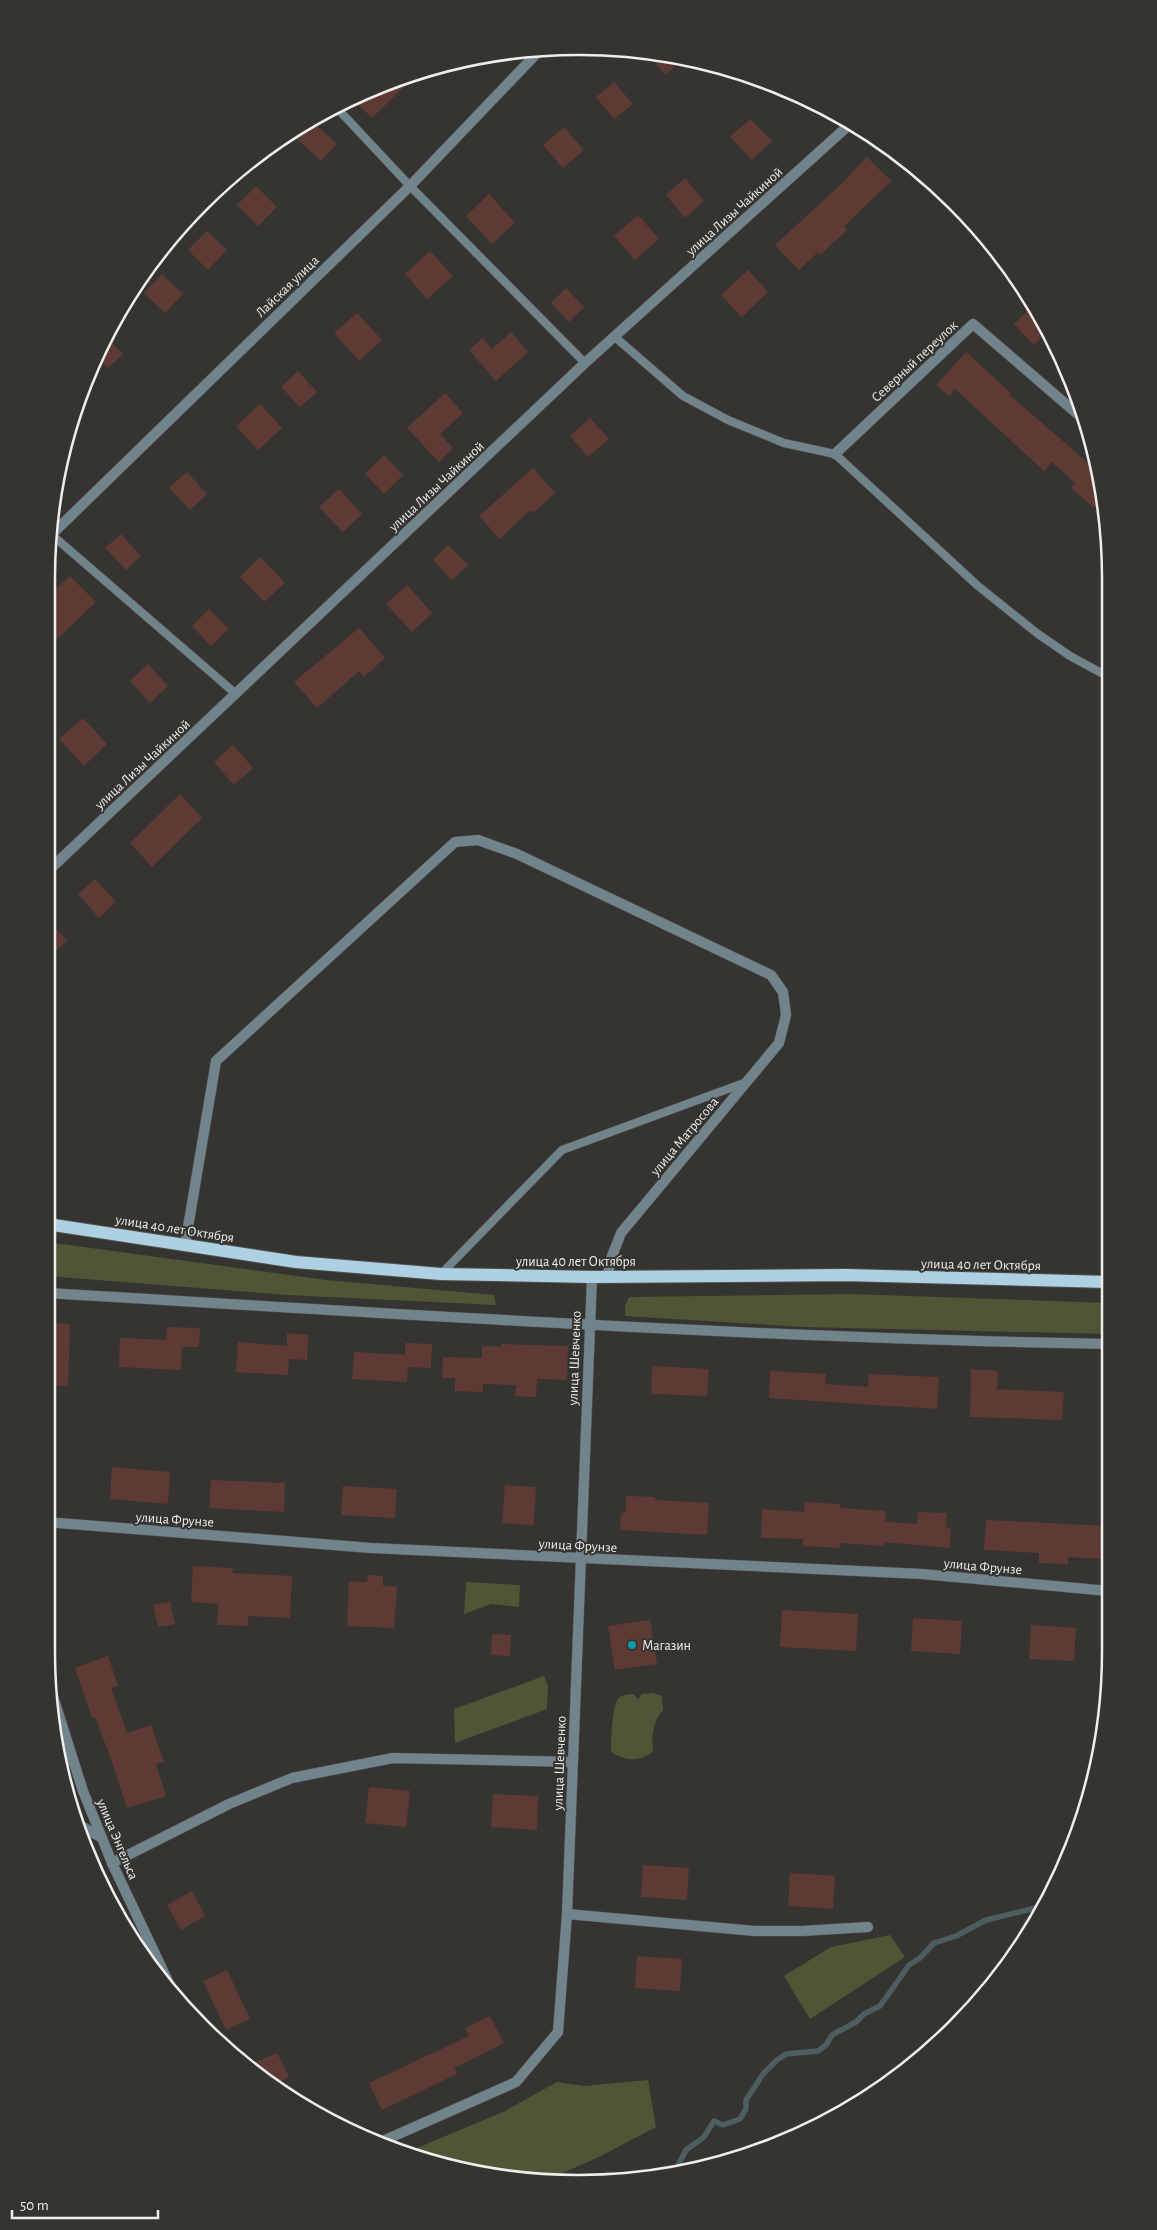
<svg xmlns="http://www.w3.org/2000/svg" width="1157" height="2230" font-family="'Alegreya Sans',sans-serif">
<rect width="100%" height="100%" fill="#363431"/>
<!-- green -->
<g fill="#515535">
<polygon points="47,1242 326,1280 494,1295 496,1305 287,1295 47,1276"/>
<polygon points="851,1294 1108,1303 1109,1334 803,1327 625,1316 625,1306 629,1297"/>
<polygon points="466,1582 520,1585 519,1607 491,1604 464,1614"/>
<polygon points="544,1676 548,1686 547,1709 455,1743 454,1709"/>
<path d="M652,1693L662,1696L663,1710C653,1721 651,1738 653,1752C639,1762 625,1761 611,1752C611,1740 612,1708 618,1699C622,1694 628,1695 633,1694L638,1699L642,1694Z"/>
<polygon points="890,1935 905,1957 810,2019 784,1976 831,1947"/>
<polygon points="648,2080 656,2127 599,2157 542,2182 441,2166 405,2153 505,2111 557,2082 584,2086"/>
</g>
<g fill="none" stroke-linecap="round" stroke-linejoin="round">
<!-- stream -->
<polyline stroke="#4c5e5f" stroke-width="5.5" points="674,2173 686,2150 704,2137 714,2121 723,2125 740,2119 746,2109 746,2100 763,2074 777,2060 786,2054 818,2051 826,2045 832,2035 856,2022 864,2014 880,2006 909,1965 920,1958 934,1943 956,1936 986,1920 1044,1906"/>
</g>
<!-- building -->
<g fill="#5e3a34">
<polygon points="647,53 671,57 684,59 665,75"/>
<polygon points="419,72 372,118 353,99 408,74"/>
<polygon points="614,82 633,104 614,119 596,97"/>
<polygon points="310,119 337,144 321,161 291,133"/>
<polygon points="750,119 772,141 752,160 730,137"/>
<polygon points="564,127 584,150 563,168 543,145"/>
<polygon points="867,157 891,181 844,226 847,230 820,255 818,252 799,270 775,245 851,175 850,174"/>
<polygon points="685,178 704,201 685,218 666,195"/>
<polygon points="256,186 277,207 258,226 237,205"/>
<polygon points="489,194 515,223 492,244 466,216"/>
<polygon points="638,215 659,239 635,260 614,236"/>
<polygon points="207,231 227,250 208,270 188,250"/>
<polygon points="430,251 453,276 427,299 405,274"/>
<polygon points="748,270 768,292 742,317 721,295"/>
<polygon points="162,274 183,294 165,313 144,293"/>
<polygon points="566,288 584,307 569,322 551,303"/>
<polygon points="1031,307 1046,333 1034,345 1014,324"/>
<polygon points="357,313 382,340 359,361 334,333"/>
<polygon points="511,332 528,352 496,381 469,350 483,338 492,349"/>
<polygon points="105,336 123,354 108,368 96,356"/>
<polygon points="966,352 1011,393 1010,395 1096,470 1103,498 1094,508 1071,488 1075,483 1052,462 1044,471 955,389 949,396 936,385"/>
<polygon points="298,371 317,392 300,407 281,387"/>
<polygon points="445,393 463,413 440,434 453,448 439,462 407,428"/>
<polygon points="260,404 282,428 258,450 236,426"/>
<polygon points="590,418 609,439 588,457 570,436"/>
<polygon points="384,455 403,475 384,494 365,474"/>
<polygon points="533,468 555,493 533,513 530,510 500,539 479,516"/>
<polygon points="187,472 207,494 190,510 169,488"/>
<polygon points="339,489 362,514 343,532 319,507"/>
<polygon points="121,534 141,556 126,570 105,548"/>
<polygon points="448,545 468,565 452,580 433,560"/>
<polygon points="260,557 285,583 264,602 240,577"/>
<polygon points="70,576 96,602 55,641 47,633 47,597"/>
<polygon points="407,585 432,613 412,632 386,604"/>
<polygon points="209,609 229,629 211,646 192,626"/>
<polygon points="359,628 385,658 364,677 359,671 317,708 294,682"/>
<polygon points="148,664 168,686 150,703 130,681"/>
<polygon points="83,718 107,744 84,766 59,739"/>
<polygon points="233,745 253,768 234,785 214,762"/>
<polygon points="180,794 202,818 152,867 130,843"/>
<polygon points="95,879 116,902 99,918 78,894"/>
<polygon points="47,919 67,941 47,958"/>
<polygon points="47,1323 70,1324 68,1386 47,1385"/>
<polygon points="167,1327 200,1328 199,1347 182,1347 181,1370 119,1367 120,1338 166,1340"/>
<polygon points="287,1333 308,1335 307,1360 289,1359 288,1375 236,1372 238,1342 287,1346"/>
<polygon points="405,1343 432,1344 431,1368 408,1367 407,1382 352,1379 354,1352 405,1355"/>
<polygon points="501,1344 568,1346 567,1380 537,1379 536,1397 515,1396 516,1385 483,1384 483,1392 455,1391 455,1378 442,1378 443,1357 482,1358 482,1346 501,1347"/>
<polygon points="652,1366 709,1369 707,1396 651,1394"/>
<polygon points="971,1369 998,1371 997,1389 1064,1392 1062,1420 970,1417"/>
<polygon points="770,1371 826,1374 825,1384 868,1387 869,1374 939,1377 937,1409 769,1398"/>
<polygon points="112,1467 170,1472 168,1504 110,1499"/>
<polygon points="211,1480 285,1483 284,1512 209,1508"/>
<polygon points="505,1485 536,1487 534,1525 502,1523"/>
<polygon points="343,1486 397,1489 395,1518 341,1515"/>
<polygon points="626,1496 655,1497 655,1500 709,1503 707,1535 620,1530 621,1513 626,1512"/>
<polygon points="805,1502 840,1504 840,1508 886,1511 885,1522 917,1524 918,1512 947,1513 946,1528 951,1529 950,1548 884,1542 884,1546 840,1543 840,1548 803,1546 803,1539 761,1538 762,1509 804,1512"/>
<polygon points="986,1520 1109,1526 1109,1559 1068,1557 1068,1564 1039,1563 1039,1553 984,1550"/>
<polygon points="193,1566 233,1568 232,1573 292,1576 290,1618 248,1616 248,1626 217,1625 218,1604 191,1602"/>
<polygon points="368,1575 383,1576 383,1586 397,1587 394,1628 347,1626 349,1581 367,1582"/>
<polygon points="170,1602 175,1624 158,1627 153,1605"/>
<polygon points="782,1610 858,1614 856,1651 780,1647"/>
<polygon points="913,1618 962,1621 960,1654 911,1651"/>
<polygon points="650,1620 657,1664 615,1670 608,1626"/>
<polygon points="1031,1625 1076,1628 1074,1661 1029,1659"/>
<polygon points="492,1634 511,1635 510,1656 491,1655"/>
<polygon points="108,1656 118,1686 111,1688 127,1733 151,1725 164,1762 156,1764 166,1796 127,1808 111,1759 95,1717 92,1718 75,1668"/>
<polygon points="369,1787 410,1791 406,1827 365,1823"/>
<polygon points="493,1794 538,1796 537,1830 491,1827"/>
<polygon points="643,1865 689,1868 687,1900 641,1897"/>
<polygon points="790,1873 835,1876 833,1909 788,1906"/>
<polygon points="192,1891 205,1916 181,1930 167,1905"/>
<polygon points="637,1956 682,1959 680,1991 635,1988"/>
<polygon points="227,1970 250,2019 226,2030 203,1981"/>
<polygon points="490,2016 504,2043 454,2068 457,2074 382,2110 369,2083 469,2036 465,2028"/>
<polygon points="277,2053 289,2077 272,2086 246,2066"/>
</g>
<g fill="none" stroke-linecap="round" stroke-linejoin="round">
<!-- lane casing -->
<g stroke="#54524f" stroke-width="9">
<g id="lane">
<polyline points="336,107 410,186 585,363"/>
<polyline points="615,337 683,396 728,420 784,443 835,454 978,586 1038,634 1070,656 1107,676"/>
<polyline points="52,535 236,694"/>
<polyline points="441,1274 562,1150 744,1083"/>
</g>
</g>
<!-- street casing -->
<g stroke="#54524f" stroke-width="11">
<g id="street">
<polyline points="835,454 973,324 1081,417"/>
<polyline points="48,538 410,186 540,50"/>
<polyline points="47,872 585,363 849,125"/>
<polyline points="185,1245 216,1061 455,842 478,840 517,854 771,975 783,992 786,1015 779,1043 621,1233 610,1261 608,1277"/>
<path d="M47,1293C401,1314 754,1338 1109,1344"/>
<polyline points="46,1522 371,1548 922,1574 1109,1591"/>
<polyline points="50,1687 83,1791 112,1863 175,1996"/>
<polyline points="62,1775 68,1747"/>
<polyline points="74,1822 102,1838"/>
<polyline points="112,1863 229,1804 292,1778 393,1758 573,1762"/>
<polyline points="567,1914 755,1931 802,1931 868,1927"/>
<polyline points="376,2144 516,2082 558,2032 567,1914 592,1277"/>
</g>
</g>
<!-- primary casing -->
<g stroke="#54524f" stroke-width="14">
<polyline id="primary" points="47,1224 296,1262 441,1274 592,1277 845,1275 1108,1282"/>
</g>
<!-- lane -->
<use href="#lane" stroke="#71838b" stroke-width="8"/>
<!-- street -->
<use href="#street" stroke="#71838b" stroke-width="10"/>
<!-- primary -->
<use href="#primary" stroke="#add1e3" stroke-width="12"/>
</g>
<!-- markers -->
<circle fill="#0f9aa8" stroke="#363431" stroke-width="2" cx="632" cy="1645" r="5"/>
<g text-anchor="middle" stroke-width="4" stroke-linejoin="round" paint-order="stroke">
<!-- street labels -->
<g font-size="14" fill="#efeeec" stroke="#363431">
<text transform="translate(734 211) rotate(-42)" y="5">улица Лизы Чайкиной</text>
<text transform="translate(287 286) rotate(-44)" y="5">Лайская улица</text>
<text transform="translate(914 361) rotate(-43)" y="5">Северный переулок</text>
<text transform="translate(436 486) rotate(-43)" y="5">улица Лизы Чайкиной</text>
<text transform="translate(142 764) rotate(-43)" y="5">улица Лизы Чайкиной</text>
<text transform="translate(684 1136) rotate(-50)" y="5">улица Матросова</text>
<text transform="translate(175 1228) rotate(9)" y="5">улица 40 лет Октября</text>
<text x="576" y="1266">улица 40 лет Октября</text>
<text transform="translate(981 1264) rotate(1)" y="5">улица 40 лет Октября</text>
<text transform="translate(574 1358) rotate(-88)" y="5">улица Шевченко</text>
<text transform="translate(175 1519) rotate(4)" y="5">улица Фрунзе</text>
<text transform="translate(578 1545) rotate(3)" y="5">улица Фрунзе</text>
<text transform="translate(983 1566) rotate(5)" y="5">улица Фрунзе</text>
<text transform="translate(559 1763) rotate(-88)" y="5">улица Шевченко</text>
<text transform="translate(118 1839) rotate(67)" y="5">улица Энгельса</text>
</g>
<!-- poi labels -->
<g font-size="14" fill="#efeeec" stroke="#363431" text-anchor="start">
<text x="642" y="1650">Магазин</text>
</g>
</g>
<!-- crop -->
<path d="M0 0H1157V2230H0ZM578 55H579A523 523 0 0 1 1102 578V1652A523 523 0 0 1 579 2175H578A523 523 0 0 1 55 1652V578A523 523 0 0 1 578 55Z" fill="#363431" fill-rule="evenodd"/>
<path fill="none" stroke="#efeeec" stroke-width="2.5" d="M578 55H579A523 523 0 0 1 1102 578V1652A523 523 0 0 1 579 2175H578A523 523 0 0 1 55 1652V578A523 523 0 0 1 578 55Z"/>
<!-- scale -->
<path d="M12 2210v8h146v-8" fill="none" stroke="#efeeec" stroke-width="2.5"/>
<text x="20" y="2210" font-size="15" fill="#efeeec" stroke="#363431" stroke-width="4" paint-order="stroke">50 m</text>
</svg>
